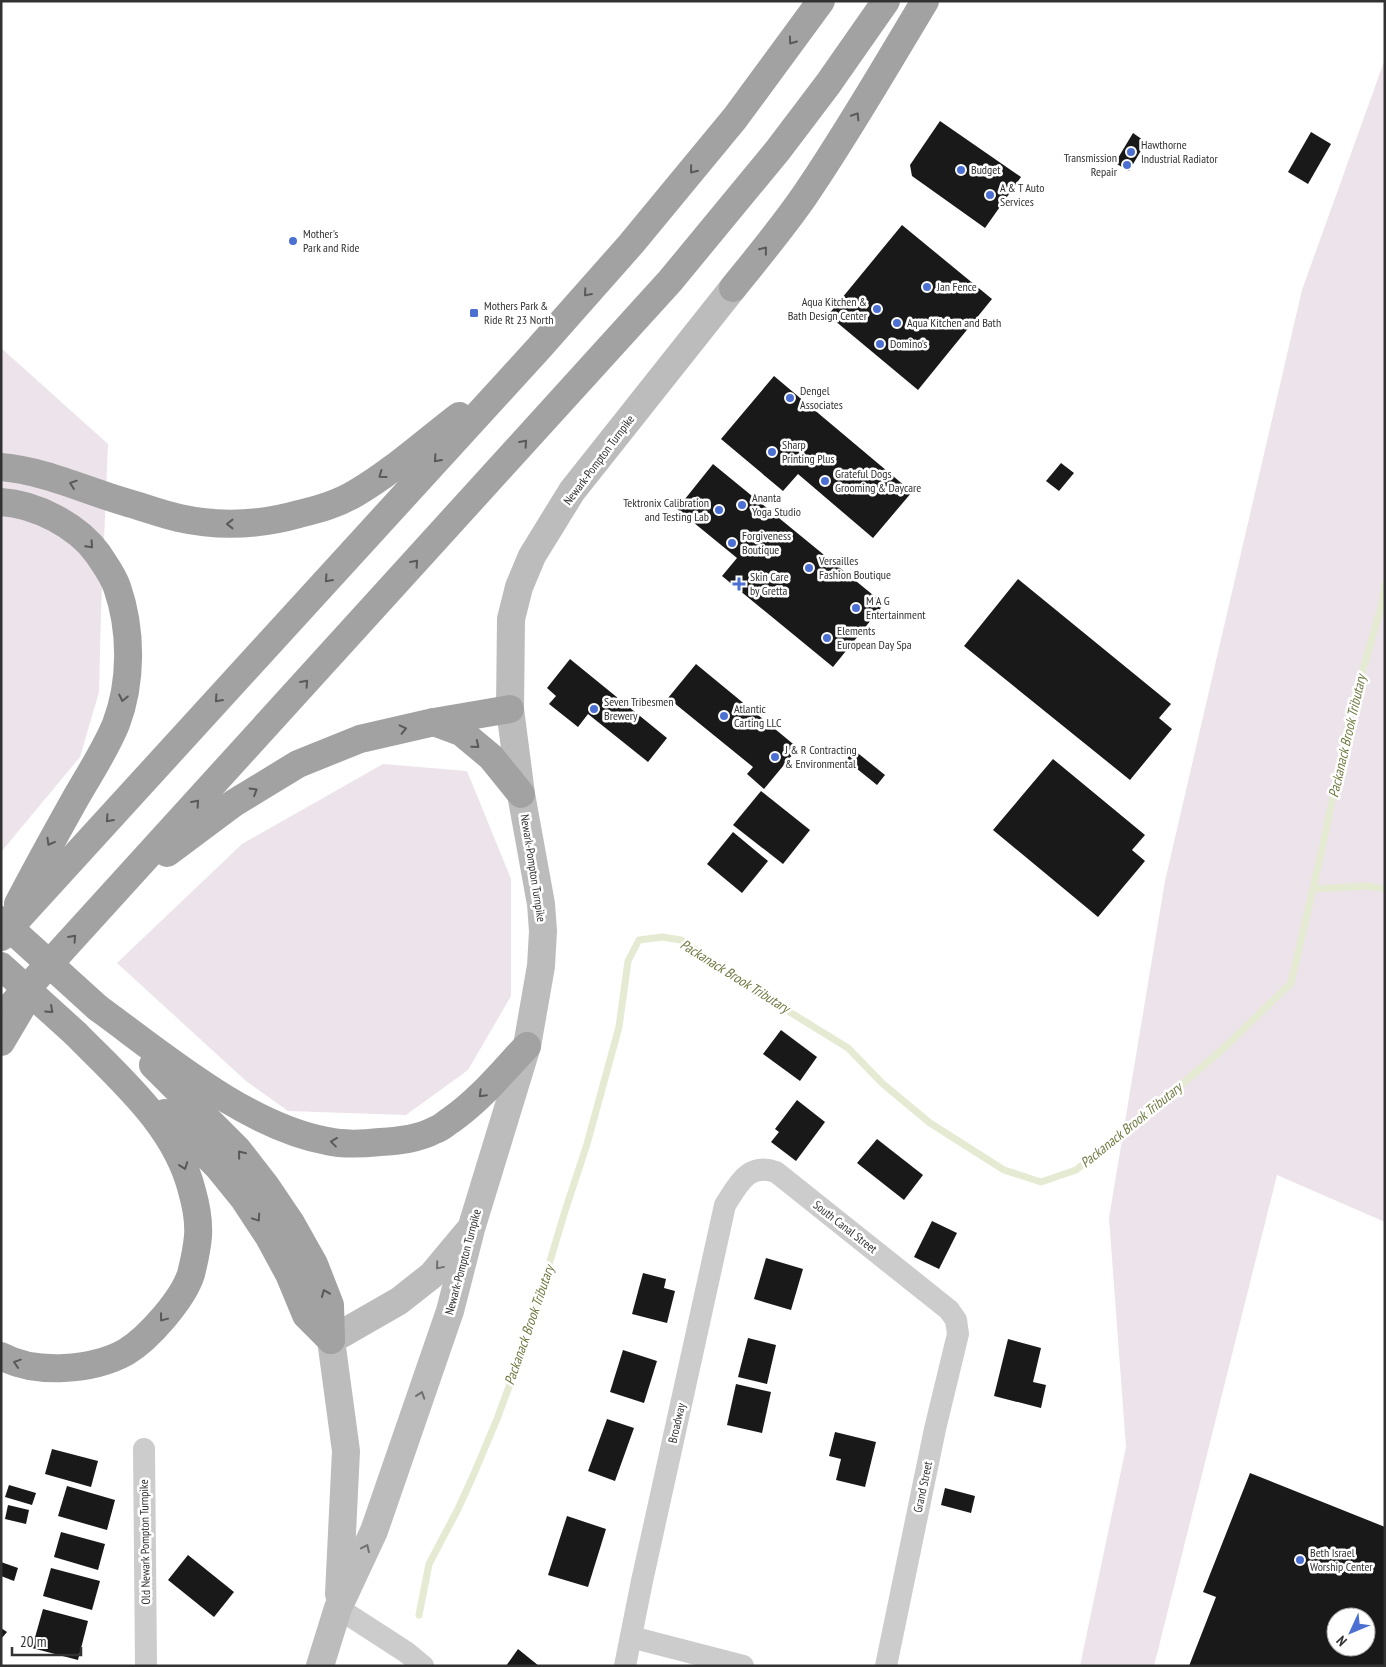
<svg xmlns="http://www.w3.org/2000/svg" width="1386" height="1667" font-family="'PT Sans Narrow',sans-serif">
<rect width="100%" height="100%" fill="#fff"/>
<!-- green -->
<g fill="#ede3ea">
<polygon points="1385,59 1385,1222 1277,1175 1154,1666 1080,1666 1126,1447 1109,1218 1165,881 1302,290"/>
<polygon points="1,348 108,444 101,612 99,692 80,757 1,852"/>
<polygon points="383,764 467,771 511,879 511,996 468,1070 406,1115 288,1111 246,1081 117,963 242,844"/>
</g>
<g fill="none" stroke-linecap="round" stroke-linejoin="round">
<!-- stream -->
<g stroke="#e5ead2" stroke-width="7">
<polyline points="1313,889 1368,886 1385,889"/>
<polyline points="419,1615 429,1564 458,1509 473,1476 497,1419 527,1338 565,1211 587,1144 619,1027 628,961 639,940 662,937 681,940 746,985 848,1048 883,1084 930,1123 1004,1170 1041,1182 1076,1170 1146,1115 1224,1048 1291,983 1320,858 1350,715 1381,607 1385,583"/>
</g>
</g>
<!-- building -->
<g fill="#191919" fill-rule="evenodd">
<polygon points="940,121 1021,177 985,228 912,176 910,165"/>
<polygon points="1311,132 1331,144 1308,184 1288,172"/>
<polygon points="1133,133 1146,142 1129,171 1115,163"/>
<polygon points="902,225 992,299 918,390 828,315"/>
<polygon points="774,376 912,492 873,538 798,474 783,491 721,439"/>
<polygon points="1061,463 1074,473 1059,491 1046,481"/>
<polygon points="713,464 884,604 833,667 722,576 737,558 677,509"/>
<polygon points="1018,579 1171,704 1159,718 1172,729 1130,780 964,646"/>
<polygon points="570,659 667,738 648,762 588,714 578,727 549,704 556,696 547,688"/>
<polygon points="696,664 798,748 764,789 747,774 753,767 668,698"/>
<polygon points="854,750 885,775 877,785 846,760"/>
<polygon points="1053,759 1145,835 1132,850 1145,861 1098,917 993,830"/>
<polygon points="761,791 810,830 783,864 733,825"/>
<polygon points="733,832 768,861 742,893 707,864"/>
<polygon points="781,1030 817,1057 800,1081 763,1054"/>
<polygon points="797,1100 825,1122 796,1161 771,1142 779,1132 775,1129"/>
<polygon points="877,1139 923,1175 904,1200 857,1163"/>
<polygon points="932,1221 957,1233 939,1269 914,1257"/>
<polygon points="766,1258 803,1269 791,1310 754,1299"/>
<polygon points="643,1273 666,1279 664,1288 675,1291 667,1323 632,1314"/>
<polygon points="748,1338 776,1345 767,1384 738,1377"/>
<polygon points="1008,1339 1041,1348 1033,1382 1046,1385 1041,1408 994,1396"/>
<polygon points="623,1350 657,1361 644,1403 610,1392"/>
<polygon points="736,1384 771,1392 762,1433 727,1425"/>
<polygon points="607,1419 634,1428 615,1481 588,1471"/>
<polygon points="835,1432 876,1442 865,1487 836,1480 841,1459 829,1456"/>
<polygon points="52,1449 98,1461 91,1487 45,1474"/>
<path d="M1250,1473L1385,1527V1666H1189L1216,1597L1203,1592ZM1336,1617H1366V1647H1336Z"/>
<polygon points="9,1485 36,1493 32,1505 5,1497"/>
<polygon points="67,1486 115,1500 107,1530 58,1516"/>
<polygon points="945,1488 975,1496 971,1513 941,1505"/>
<polygon points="8,1505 29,1510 26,1524 5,1519"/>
<polygon points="567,1516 606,1529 588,1587 548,1575"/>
<polygon points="61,1532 105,1544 98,1570 54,1557"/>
<polygon points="188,1555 234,1592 214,1617 168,1580"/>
<polygon points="1,1562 18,1568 14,1581 1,1576"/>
<polygon points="51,1568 100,1581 92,1610 43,1596"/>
<polygon points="43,1609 88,1621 78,1660 32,1648"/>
<polygon points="1,1628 7,1632 1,1639"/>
<polygon points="518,1649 539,1666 506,1666"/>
</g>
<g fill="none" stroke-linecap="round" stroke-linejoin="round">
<!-- minor -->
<g stroke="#ccc" stroke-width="22">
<polyline points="144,1449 146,1666"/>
<polyline points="338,1608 406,1652 423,1666"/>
<polyline points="631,1637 743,1666"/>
<path d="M625,1666L642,1581L725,1205C738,1185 748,1162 776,1172L949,1310L956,1320L958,1334L935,1429L886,1666"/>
</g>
<!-- secondary -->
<g stroke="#bcbcbc" stroke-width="28">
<polyline points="339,1594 346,1451 331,1340 399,1301 432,1275 467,1233"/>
<polyline points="320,1666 338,1608 374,1531 450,1311 471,1229 527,1046 541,966 543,931 541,904 521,794 510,709 511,619 519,587 532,556 572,491 733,288"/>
</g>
<!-- trunk -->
<g stroke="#a2a2a2" stroke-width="28">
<path d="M733,288C758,257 783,227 805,195C848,132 886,66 925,1"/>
<path d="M1,467C45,471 84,490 125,502C143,507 161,514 179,518C219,527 260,525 299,514C319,509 338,504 356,493C392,472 425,442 459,416"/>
<path d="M1,502C36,504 78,526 98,554C105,565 113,575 117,587C132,630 132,682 116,724C105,751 88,776 74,801C55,835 36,869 18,904"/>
<polyline points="434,722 461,732 491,757 521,794"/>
<polyline points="167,853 234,803 298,764 360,739 434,722 510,709"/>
<polyline points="1,937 539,348 631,244 735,118 821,1"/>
<path d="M98,1008C164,1056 246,1126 327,1141C344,1145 362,1144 380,1142C399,1141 418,1139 435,1130C441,1128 446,1123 451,1120C481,1099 502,1072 527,1046"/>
<polyline points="1,1017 670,281 778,150 828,84 886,1"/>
<polyline points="1,1042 23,1005"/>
<polyline points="153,1065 238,1150 266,1186 291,1223 314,1264 330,1305 331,1340"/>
<polyline points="165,1113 218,1167 244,1199 269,1237 289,1274 306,1315 331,1340"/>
<path d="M1,1356C21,1367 42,1369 64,1368C84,1367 108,1362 126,1352C149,1338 183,1299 191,1274C194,1262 197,1248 198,1236C199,1222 196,1205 192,1191C176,1126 121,1080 76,1034"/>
</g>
<!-- trunk-bridge -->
<g stroke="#a2a2a2" stroke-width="28">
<polyline points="1,920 98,1008"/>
<polyline points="1,966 76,1034"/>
</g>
</g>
<!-- one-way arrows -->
<defs><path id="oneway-chevron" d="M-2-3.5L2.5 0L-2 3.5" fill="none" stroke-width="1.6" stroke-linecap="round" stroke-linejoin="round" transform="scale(1.25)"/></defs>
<g stroke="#595959">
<use href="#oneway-chevron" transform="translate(792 41) rotate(126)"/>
<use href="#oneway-chevron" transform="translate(856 116) rotate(-58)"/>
<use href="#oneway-chevron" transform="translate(693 170) rotate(129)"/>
<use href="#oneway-chevron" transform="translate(764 250) rotate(-51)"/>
<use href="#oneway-chevron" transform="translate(587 293) rotate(131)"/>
<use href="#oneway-chevron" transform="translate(524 443) rotate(-48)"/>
<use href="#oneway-chevron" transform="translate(437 459) rotate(132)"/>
<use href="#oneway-chevron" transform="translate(382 475) rotate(144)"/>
<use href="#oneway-chevron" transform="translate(73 484) rotate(-161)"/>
<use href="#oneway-chevron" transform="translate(230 524) rotate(-180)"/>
<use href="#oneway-chevron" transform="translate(90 545) rotate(47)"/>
<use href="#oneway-chevron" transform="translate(415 563) rotate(-48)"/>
<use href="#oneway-chevron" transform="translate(328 579) rotate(132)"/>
<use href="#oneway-chevron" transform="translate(305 683) rotate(-48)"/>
<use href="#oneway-chevron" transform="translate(123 698) rotate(102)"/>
<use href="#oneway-chevron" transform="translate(218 699) rotate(132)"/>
<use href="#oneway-chevron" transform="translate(403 729) rotate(-13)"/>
<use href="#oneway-chevron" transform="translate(476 745) rotate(39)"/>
<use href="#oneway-chevron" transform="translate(254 791) rotate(-31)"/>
<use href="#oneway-chevron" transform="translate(196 803) rotate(-48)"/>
<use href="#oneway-chevron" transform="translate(109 819) rotate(132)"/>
<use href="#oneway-chevron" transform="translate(50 842) rotate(119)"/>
<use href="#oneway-chevron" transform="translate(73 938) rotate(-48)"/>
<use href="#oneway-chevron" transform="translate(50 1010) rotate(42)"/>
<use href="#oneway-chevron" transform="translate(482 1094) rotate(135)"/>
<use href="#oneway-chevron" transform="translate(334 1142) rotate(-173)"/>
<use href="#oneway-chevron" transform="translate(241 1154) rotate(-129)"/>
<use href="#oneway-chevron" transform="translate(184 1166) rotate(70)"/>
<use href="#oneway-chevron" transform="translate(257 1218) rotate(56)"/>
<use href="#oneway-chevron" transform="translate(325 1293) rotate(-112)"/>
<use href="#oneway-chevron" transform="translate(163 1318) rotate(127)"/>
<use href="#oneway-chevron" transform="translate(17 1363) rotate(-162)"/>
</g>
<g stroke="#707070">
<use href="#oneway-chevron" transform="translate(439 1266) rotate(130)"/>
<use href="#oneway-chevron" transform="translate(421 1395) rotate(-71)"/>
<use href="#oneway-chevron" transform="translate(366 1548) rotate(-65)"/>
</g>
<!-- markers -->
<g fill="#4c6fd2" stroke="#fff" stroke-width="2">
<circle cx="1131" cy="152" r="5"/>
<circle cx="1127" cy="165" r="5"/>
<circle cx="961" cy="170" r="5"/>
<circle cx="990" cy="195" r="5"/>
<circle cx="293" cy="241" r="5"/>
<circle cx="927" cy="287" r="5"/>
<circle cx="877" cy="309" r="5"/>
<rect x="469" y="308" width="10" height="10" rx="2.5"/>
<circle cx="897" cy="323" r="5"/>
<circle cx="880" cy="344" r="5"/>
<circle cx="790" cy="398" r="5"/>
<circle cx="772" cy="452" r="5"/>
<circle cx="825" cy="481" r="5"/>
<circle cx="742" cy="505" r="5"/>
<circle cx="719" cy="510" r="5"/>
<circle cx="732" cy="543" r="5"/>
<circle cx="809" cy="568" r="5"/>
<path d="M736.5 576.5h5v5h5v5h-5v5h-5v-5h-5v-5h5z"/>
<circle cx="856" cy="608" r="5"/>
<circle cx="827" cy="638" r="5"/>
<circle cx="594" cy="709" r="5"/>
<circle cx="724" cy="716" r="5"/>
<circle cx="775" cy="757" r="5"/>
<circle cx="1300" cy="1560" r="5"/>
</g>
<g text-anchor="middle" stroke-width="5" stroke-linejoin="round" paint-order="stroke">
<!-- poi labels -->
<g font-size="12" fill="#323232" stroke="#fff" text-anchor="start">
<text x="1141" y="149">Hawthorne<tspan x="1141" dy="14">Industrial Radiator</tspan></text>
<text x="1117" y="162" text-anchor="end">Transmission<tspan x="1117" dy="14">Repair</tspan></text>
<text x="971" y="174">Budget</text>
<text x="1000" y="192">A &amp; T Auto<tspan x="1000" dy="14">Services</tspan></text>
<text x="303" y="238">Mother's<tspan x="303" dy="14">Park and Ride</tspan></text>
<text x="937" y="291">Jan Fence</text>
<text x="867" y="306" text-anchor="end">Aqua Kitchen &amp;<tspan x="867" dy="14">Bath Design Center</tspan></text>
<text x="484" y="310">Mothers Park &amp;<tspan x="484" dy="14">Ride Rt 23 North</tspan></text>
<text x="907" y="327">Aqua Kitchen and Bath</text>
<text x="890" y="348">Domino's</text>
<text x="800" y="395">Dengel<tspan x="800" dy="14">Associates</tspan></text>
<text x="782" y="449">Sharp<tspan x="782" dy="14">Printing Plus</tspan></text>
<text x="835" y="478">Grateful Dogs<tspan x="835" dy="14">Grooming &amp; Daycare</tspan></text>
<text x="752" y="502">Ananta<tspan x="752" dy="14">Yoga Studio</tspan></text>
<text x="709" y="507" text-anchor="end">Tektronix Calibration<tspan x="709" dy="14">and Testing Lab</tspan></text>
<text x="742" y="540">Forgiveness<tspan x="742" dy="14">Boutique</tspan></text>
<text x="819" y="565">Versailles<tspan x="819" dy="14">Fashion Boutique</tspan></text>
<text x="750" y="581">Skin Care<tspan x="750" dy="14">by Gretta</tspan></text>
<text x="866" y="605">M A G<tspan x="866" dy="14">Entertainment</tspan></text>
<text x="837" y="635">Elements<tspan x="837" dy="14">European Day Spa</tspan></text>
<text x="604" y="706">Seven Tribesmen<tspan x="604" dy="14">Brewery</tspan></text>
<text x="734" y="713">Atlantic<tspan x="734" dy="14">Carting LLC</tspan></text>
<text x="785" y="754">J &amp; R Contracting<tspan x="785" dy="14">&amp; Environmental</tspan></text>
<text x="1310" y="1557">Beth Israel<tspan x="1310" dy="14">Worship Center</tspan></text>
</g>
<!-- street labels -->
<g font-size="12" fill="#323232" stroke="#fff">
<text transform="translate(599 460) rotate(-53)" y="4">Newark-Pompton Turnpike</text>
<text transform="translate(533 868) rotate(81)" y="4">Newark-Pompton Turnpike</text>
<text transform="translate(845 1227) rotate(38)" y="4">South Canal Street</text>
<text transform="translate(463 1262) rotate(-75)" y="4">Newark-Pompton Turnpike</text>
<text transform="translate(677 1423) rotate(-77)" y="4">Broadway</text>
<text transform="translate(923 1487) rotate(-78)" y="4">Grand Street</text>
<text transform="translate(145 1542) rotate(-91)" y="4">Old Newark Pompton Turnpike</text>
</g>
<!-- water labels -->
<g font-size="14" font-style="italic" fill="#6e7a41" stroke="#fff">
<text transform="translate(1347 736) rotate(-77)" y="5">Packanack Brook Tributary</text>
<text transform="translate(735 976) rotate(32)" y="5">Packanack Brook Tributary</text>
<text transform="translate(1131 1125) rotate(-39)" y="5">Packanack Brook Tributary</text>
<text transform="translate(529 1325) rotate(-71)" y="5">Packanack Brook Tributary</text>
</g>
</g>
<!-- border -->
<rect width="1386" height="1667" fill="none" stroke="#323232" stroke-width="5"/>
<!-- north arrow -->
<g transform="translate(1351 1632) rotate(226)"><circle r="24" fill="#ffffff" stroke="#adadad"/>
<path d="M0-4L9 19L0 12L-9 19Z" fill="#4c6fd2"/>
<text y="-8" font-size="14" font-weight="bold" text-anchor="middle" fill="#323232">N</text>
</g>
<!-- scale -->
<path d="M12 1647v8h69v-8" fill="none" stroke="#323232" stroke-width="2.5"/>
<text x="20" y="1647" font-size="15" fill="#323232" stroke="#ffffff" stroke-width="4" paint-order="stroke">20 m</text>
</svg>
